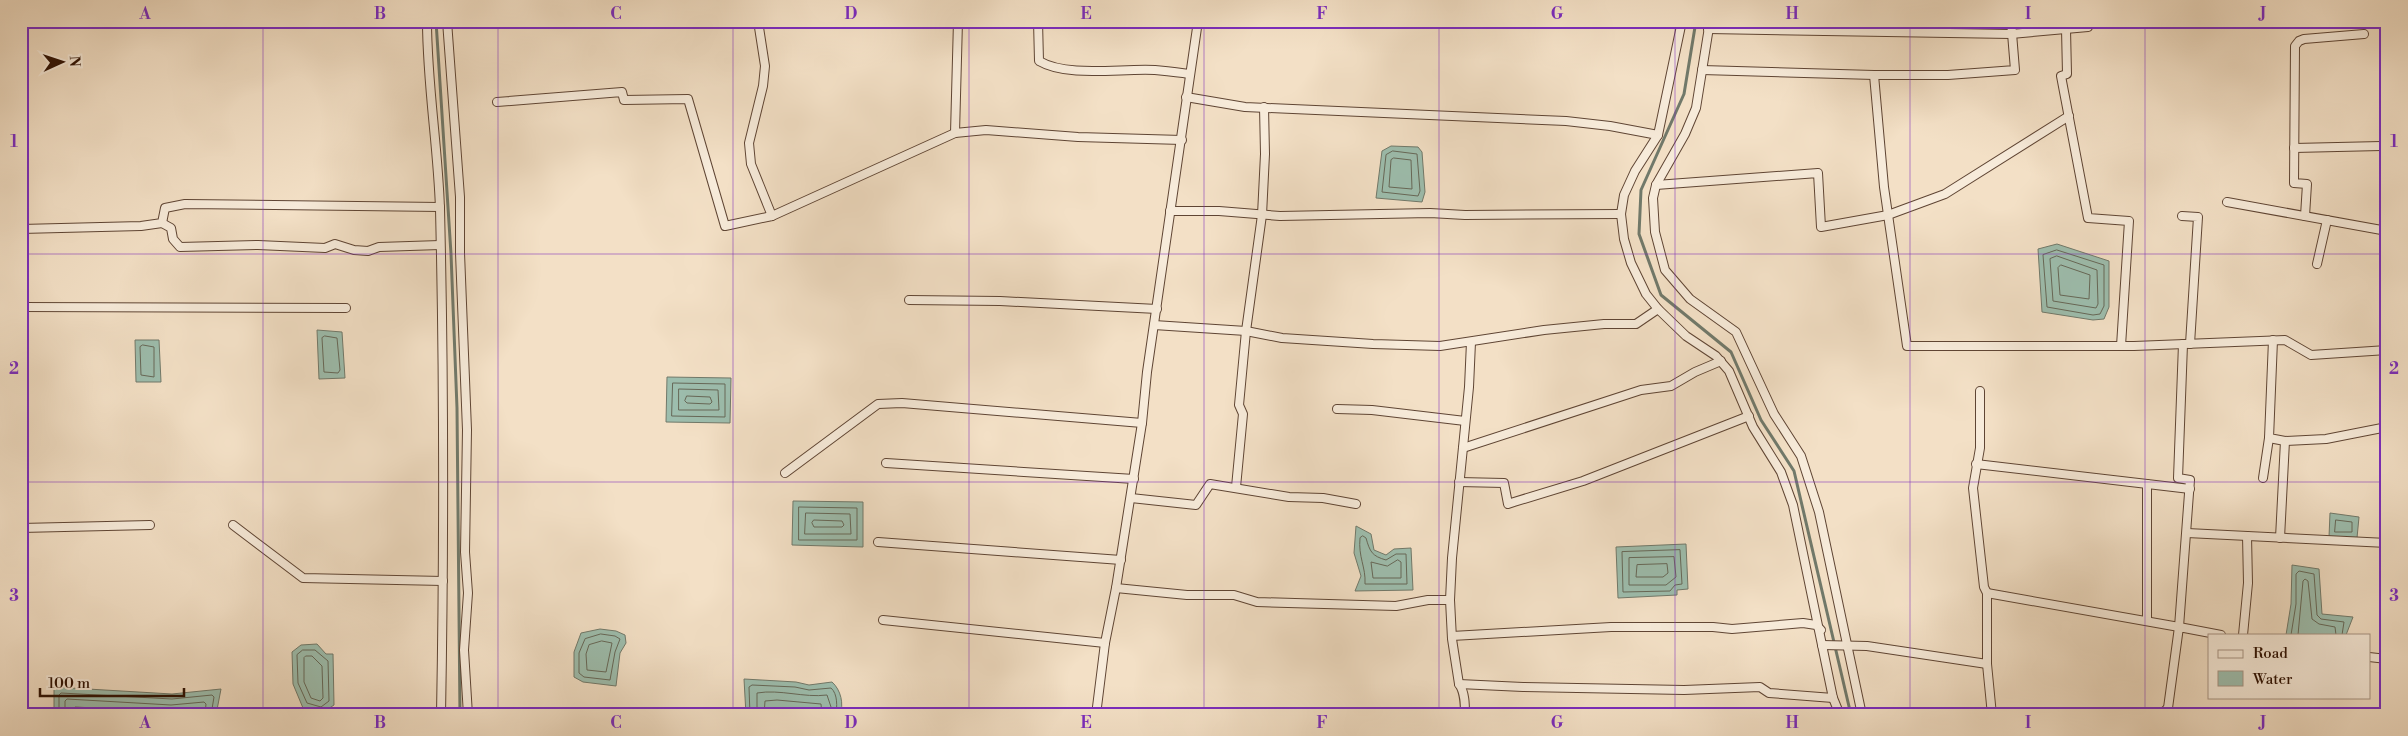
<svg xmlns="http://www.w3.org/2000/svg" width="2408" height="736" font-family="'Libre Bodoni',serif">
<rect width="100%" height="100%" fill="#f3e0c6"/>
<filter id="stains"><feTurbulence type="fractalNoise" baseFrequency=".004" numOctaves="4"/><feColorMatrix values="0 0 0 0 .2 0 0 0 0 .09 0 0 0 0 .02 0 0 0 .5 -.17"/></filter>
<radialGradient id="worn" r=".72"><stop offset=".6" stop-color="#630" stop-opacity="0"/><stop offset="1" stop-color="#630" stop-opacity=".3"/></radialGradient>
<!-- water -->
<g fill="#9dbeae" stroke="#71796a">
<polygon points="1391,146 1418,147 1422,152 1425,192 1422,202 1376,198 1382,151"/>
<polygon points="2057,244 2109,261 2109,307 2104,319 2093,320 2042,312 2038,249"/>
<polygon points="317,330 342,332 345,378 319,379"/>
<polygon points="135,340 159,340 161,382 136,382"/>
<polygon points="667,377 731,378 730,423 666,422"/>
<polygon points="793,501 863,502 863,547 792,545"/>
<polygon points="2330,513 2359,517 2357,538 2329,537"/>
<polygon points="1356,526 1371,534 1374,550 1386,555 1394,549 1411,548 1413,590 1355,591 1361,576 1354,553"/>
<polygon points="1686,544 1688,589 1677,590 1677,595 1618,598 1616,547"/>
<polygon points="2292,565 2319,569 2322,614 2353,617 2346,635 2286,635 2291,604"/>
<polygon points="600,629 616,631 625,635 626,643 620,653 616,686 583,682 574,677 574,652 581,633"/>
<polygon points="317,644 326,654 333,654 334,705 322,713 303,708 293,684 292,652 301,645"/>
<path d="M744,679L796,682L809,685L832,682C841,690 844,704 840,715H746Z"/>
<polygon points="54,687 172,694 221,689 216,715 54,715"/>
</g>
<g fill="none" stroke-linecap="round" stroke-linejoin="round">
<!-- shore -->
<g stroke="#666858" stroke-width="1">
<polygon points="1393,151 1417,154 1420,191 1418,196 1382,192 1386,155"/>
<polygon points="1394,158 1411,160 1412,189 1389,187 1391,160"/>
<polygon points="2057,250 2104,265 2104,306 2100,314 2093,315 2047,307 2043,255"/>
<polygon points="2057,256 2097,270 2098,304 2096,308 2053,301 2050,259"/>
<polygon points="2061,265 2090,275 2089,299 2060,295 2058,268"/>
<polygon points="325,336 337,338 340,370 338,373 324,372 322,338"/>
<polygon points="143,345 154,347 154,377 141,375 140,347"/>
<polygon points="673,383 725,384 725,417 672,416"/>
<polygon points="679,389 718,390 719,410 679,410"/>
<polygon points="687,396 710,397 712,402 710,404 687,403 685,401"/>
<polygon points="799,507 857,508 857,540 799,540"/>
<polygon points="806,513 850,514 851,534 805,534"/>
<polygon points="814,520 842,521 844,525 842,527 814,527 812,523"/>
<polygon points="2336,520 2352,522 2352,532 2335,532"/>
<path d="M1363,536L1366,538C1370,552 1372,556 1386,560L1396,554H1406L1407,584H1365C1366,567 1358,557 1360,538Z"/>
<polygon points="1680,550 1682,584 1675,585 1670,591 1623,592 1622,552"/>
<polygon points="1674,557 1676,577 1666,585 1629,585 1629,558"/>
<polygon points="1398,560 1401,562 1401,578 1373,578 1371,562 1387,566"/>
<polygon points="1667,564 1668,573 1663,577 1636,577 1637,565"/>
<polygon points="601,634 615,636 620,639 615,652 610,680 584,677 579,673 579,653 585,639"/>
<polyline points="2291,635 2296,604 2296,574 2299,571 2314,574 2317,615 2321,619 2344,622 2342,635"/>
<polyline points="2298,635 2303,581 2305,579 2308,581 2312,619 2319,624 2335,627 2336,635"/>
<polygon points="602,641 612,643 606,672 587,670 586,654 589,645"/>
<polygon points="303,650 315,650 328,661 329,701 321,707 307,703 298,683 297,655"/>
<polygon points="306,656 312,656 322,666 323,698 320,701 311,698 304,682 304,658"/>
<polyline points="59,715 59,695 61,693 172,699 212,695 214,697 211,715"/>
<polyline points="65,715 65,701 67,699 171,705 204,702 206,704 205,715"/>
<polyline points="72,715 75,707 171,712 195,710 197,715"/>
<path d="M750,715L749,687L752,685L795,687L809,690L831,688C838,694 837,707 836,715"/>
<path d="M757,715V693C780,689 804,698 827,695L831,707L829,715"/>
<polyline points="764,715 765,701 777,700 821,704 822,715"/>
</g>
<!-- stream -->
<g stroke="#71796a" stroke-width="3">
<polyline points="436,21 451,254 457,408 460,715"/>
<polyline points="1696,21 1684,94 1641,190 1639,234 1661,295 1731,352 1761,420 1794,471 1851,715"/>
</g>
<!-- street casing -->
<g stroke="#5f4534" stroke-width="10">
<g id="street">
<path d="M427,21C427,84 438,146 440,209C444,378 444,546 441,715"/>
<polyline points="447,21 460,197 460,253 467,430 465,552 468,593 464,650 468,715"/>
<polyline points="758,21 765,66 763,86 749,143 751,164 772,216"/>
<path d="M1038,21L1039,61C1068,78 1121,68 1155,70C1166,71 1178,72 1189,74"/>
<polyline points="1682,21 1658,135 1635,171 1624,195 1621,214 1624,239 1631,263 1646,294 1658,309 1686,336 1716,356 1729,371 1753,427 1781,472 1793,505 1833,698 1840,715"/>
<polyline points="1710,21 1696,108 1685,134 1656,185 1653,198 1655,232 1665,270 1690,299 1736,332 1774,414 1801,456 1819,512 1862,715"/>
<polyline points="2011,21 2015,70 1948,75 1874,75 1884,187 1907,346 2134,346 2285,340 2311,355 2387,350"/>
<polyline points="21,24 43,21"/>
<polyline points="1708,29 2011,34 2088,27 2089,21"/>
<polyline points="2066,29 2067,74 2061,76 2088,218 2129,221 2121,346"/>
<polyline points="1702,70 1874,75"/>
<polyline points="1186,97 1245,107 1566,121 1610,126 1658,135"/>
<polyline points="497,102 622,92 624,100 688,99 725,226 772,216 955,133 986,130 1078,137 1182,140"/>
<polyline points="955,133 958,21"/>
<polyline points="2294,148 2381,146"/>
<polyline points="1656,185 1818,173 1821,227 1888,215 1945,194 2069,116"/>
<polyline points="2227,202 2387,231"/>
<polyline points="1170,211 1219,211 1280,216 1430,213 1465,215 1621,214"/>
<polyline points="2182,216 2198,217 2190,344"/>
<polyline points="2305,216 2307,184 2294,183 2295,46 2299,41 2304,39 2364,34"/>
<polyline points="162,223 171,228 173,239 180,247 258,245 325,248 335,244 354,250 368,251 379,247 440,245"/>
<polyline points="21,229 141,226 162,223 165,208 185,204 440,207"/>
<polyline points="2317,264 2327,220"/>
<polyline points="909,300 1000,301 1157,309"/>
<polyline points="21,307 346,308"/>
<polyline points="1154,325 1246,331 1282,338 1373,344 1440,346 1544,330 1604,324 1636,324 1658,309"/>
<polyline points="2273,340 2269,438 2285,441 2280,538"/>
<polyline points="1980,391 1980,448 1973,488 1984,587 1987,593 1987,664 1992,715"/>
<polyline points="1337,409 1372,410 1465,421"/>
<polyline points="2285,441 2326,439 2387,427"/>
<polyline points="1463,448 1641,390 1671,386 1695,372 1721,361"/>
<polyline points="886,463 1134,479"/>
<polyline points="1976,464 2190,489"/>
<polyline points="785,473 878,404 902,403 1142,423"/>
<polyline points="2263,478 2269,438"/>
<polyline points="1459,482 1504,483 1508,504 1514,502 1583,481 1749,416"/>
<polyline points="1236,487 1243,414 1239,405 1246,331 1262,215 1265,154 1264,107"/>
<polyline points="1131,498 1196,505 1210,484 1289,497 1323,498 1356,504"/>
<polyline points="233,525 303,578 443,581"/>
<polyline points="21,528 150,525"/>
<polyline points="2187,533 2387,543"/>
<polyline points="878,542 1121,560"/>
<polyline points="1116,588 1187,595 1234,595 1257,602 1396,606 1428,600 1450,600"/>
<polyline points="1987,593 2179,627 2190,480 2178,478 2183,344"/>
<polyline points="883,620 1105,643"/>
<polyline points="2147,621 2147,484"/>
<polyline points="2243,635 2248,583 2247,536"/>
<polyline points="1452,636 1611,627 1713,627 1732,629 1803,623 1816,625 1821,630"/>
<polyline points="1822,645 1867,646 1987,664"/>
<polyline points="2369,657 2387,659"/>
<polyline points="1459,684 1523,687 1684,690 1760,687 1769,693 1833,698"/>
<polyline points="1096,715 1105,643 1116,588 1142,423 1147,372 1198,21"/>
<path d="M1465,715C1465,705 1465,692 1459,684L1452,639L1450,600L1452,558L1469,387L1471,342"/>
<polyline points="2160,715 2168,708"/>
<polyline points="2172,715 2168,708 2179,627 2221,635"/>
</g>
</g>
<!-- street -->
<use href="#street" stroke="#f7ebda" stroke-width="8"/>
</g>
<!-- grid -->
<path fill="none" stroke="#7b2cbf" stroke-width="1" stroke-opacity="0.55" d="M263,21V715M498,21V715M733,21V715M969,21V715M1204,21V715M1439,21V715M1675,21V715M1910,21V715M2145,21V715M21,254H2387M21,482H2387"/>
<!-- margin -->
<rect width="2408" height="736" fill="none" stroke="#f3e0c6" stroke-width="55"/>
<!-- legend -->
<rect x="2208" y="634" width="162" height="65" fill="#f7ebda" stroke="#a79484"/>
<rect x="2218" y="650" width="25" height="8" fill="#f7ebda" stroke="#a79484"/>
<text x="2253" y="658" font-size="15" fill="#2e1103">Road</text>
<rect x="2218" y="671" width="25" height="15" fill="#9dbeae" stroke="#a79484"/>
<text x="2253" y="684" font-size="15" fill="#2e1103">Water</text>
<!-- north arrow -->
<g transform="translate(62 62) rotate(87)" stroke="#f7ebda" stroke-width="4" paint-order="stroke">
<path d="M0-4L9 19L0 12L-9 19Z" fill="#2e1103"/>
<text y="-8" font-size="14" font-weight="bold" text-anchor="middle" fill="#2e1103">N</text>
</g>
<!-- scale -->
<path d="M40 688v8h144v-8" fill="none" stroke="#2e1103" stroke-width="2.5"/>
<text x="48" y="688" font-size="15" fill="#2e1103" stroke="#f7ebda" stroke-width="4" paint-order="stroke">100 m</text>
<rect x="28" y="28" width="2352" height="680" fill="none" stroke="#7b2cbf" stroke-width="2"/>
<g font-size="16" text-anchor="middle" font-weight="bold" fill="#7b2cbf">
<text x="145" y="19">A</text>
<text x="380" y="19">B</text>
<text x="616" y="19">C</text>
<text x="851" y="19">D</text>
<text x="1086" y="19">E</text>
<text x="1322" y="19">F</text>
<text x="1557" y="19">G</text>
<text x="1792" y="19">H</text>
<text x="2028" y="19">I</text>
<text x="2263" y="19">J</text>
<text x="14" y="147">1</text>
<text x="2394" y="147">1</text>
<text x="14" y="374">2</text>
<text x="2394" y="374">2</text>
<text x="14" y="601">3</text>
<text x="2394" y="601">3</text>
<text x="145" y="728">A</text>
<text x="380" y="728">B</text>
<text x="616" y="728">C</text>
<text x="851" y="728">D</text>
<text x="1086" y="728">E</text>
<text x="1322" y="728">F</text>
<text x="1557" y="728">G</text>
<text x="1792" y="728">H</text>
<text x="2028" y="728">I</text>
<text x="2263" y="728">J</text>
</g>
<rect width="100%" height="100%" filter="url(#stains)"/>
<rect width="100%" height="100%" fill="url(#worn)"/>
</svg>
